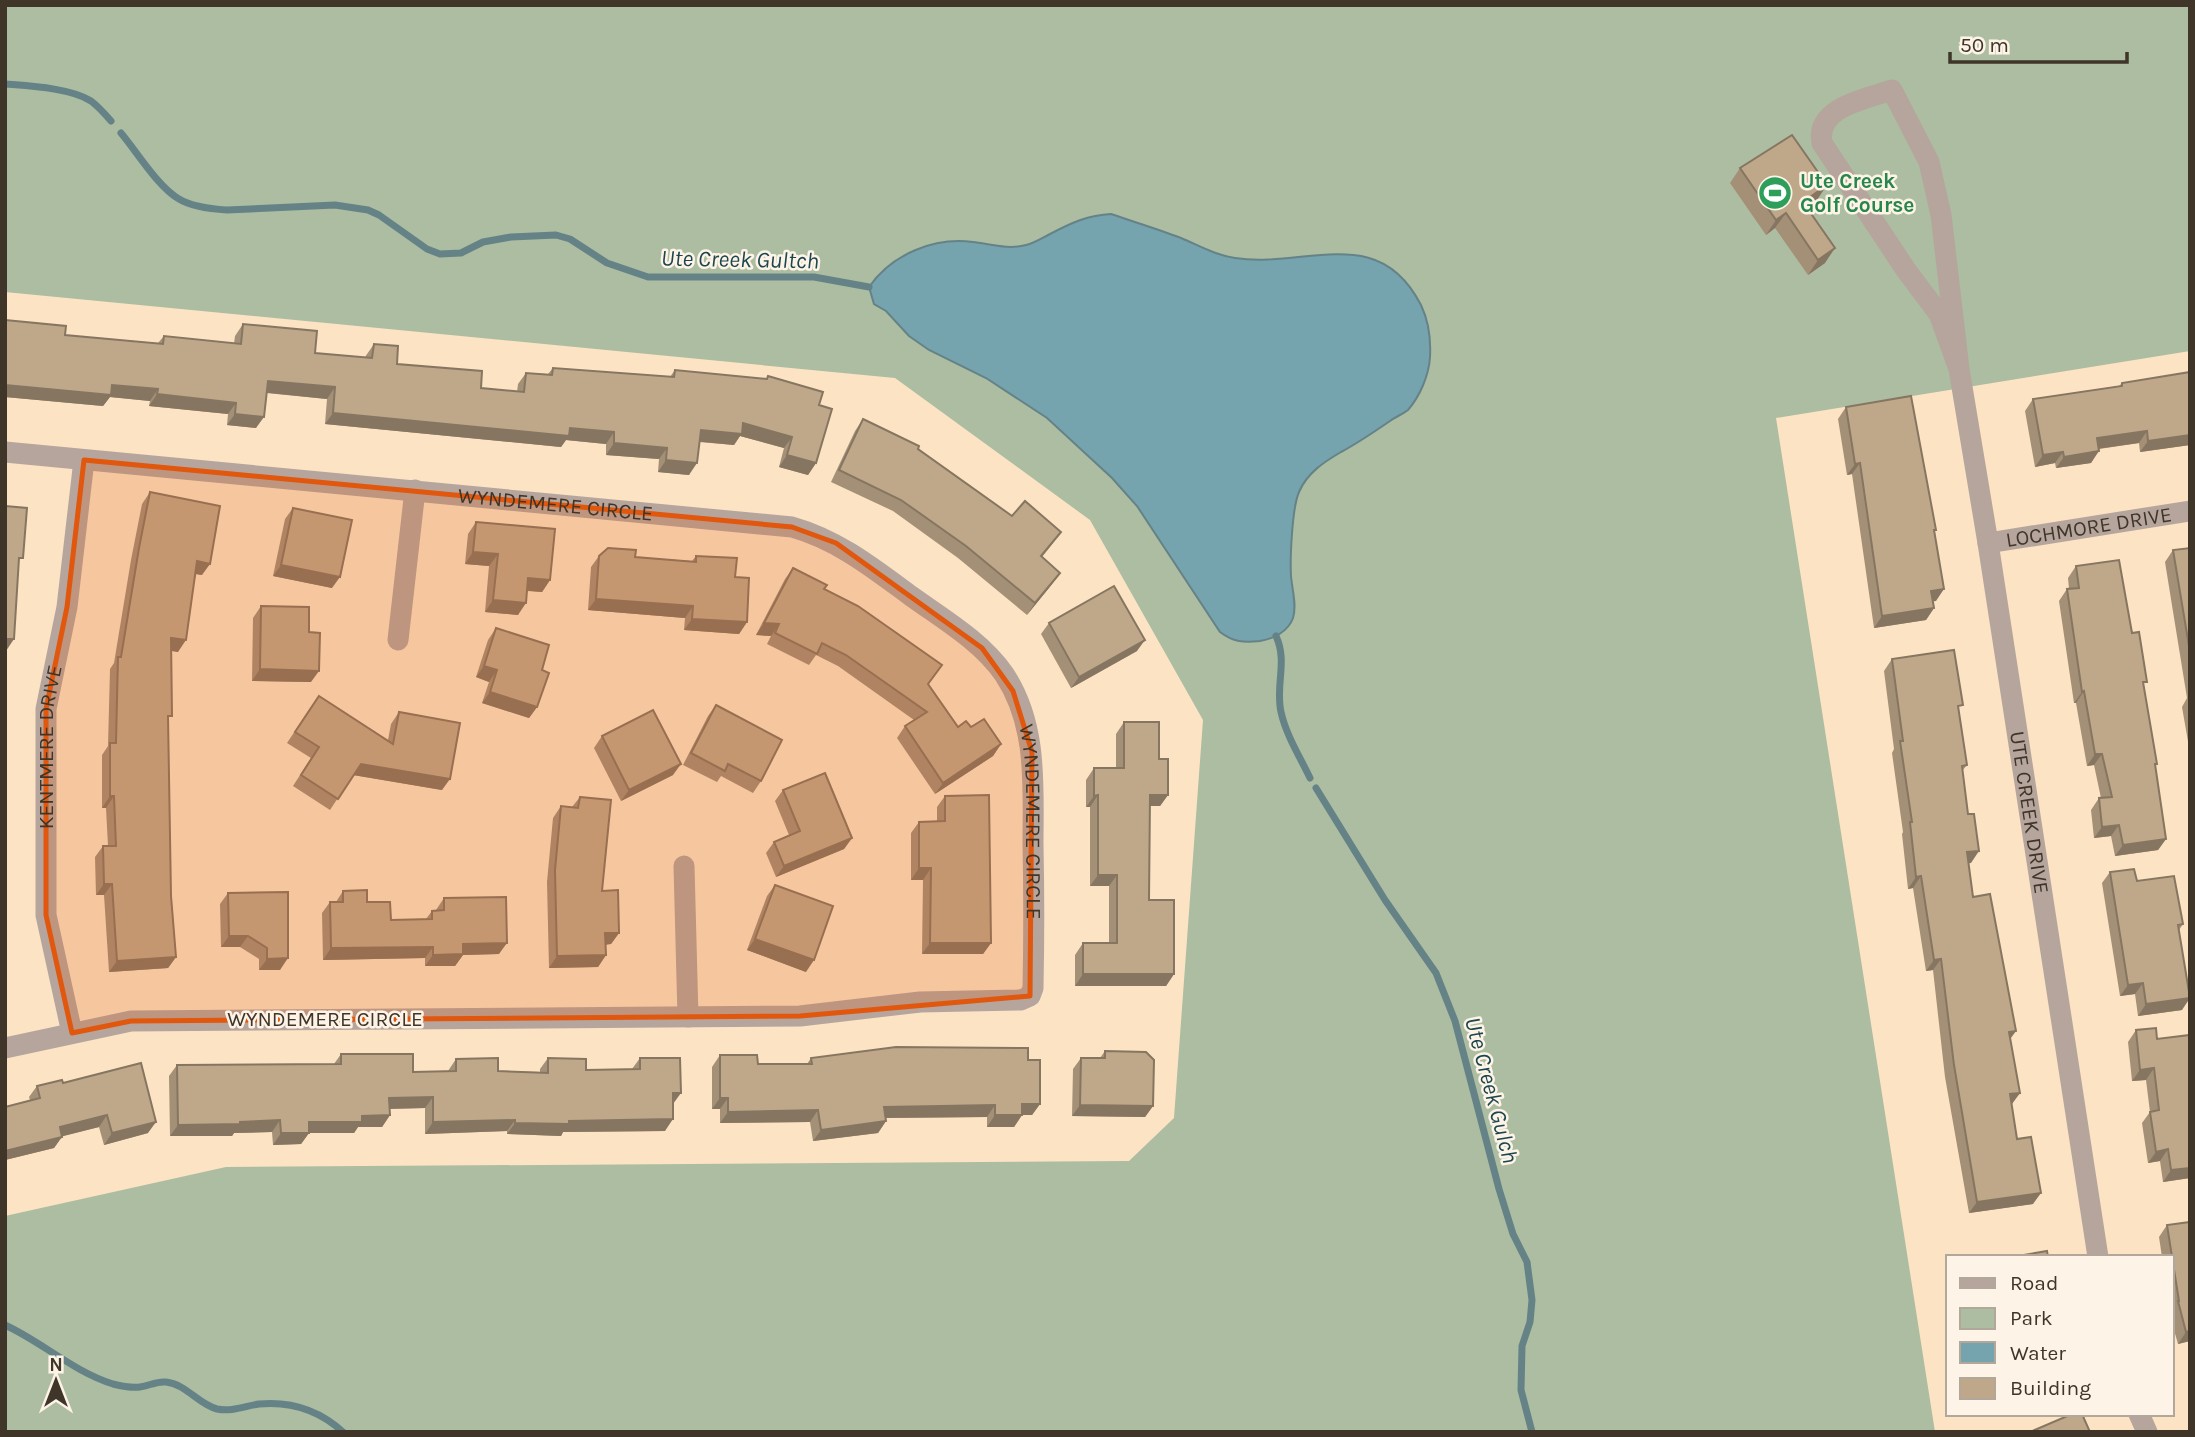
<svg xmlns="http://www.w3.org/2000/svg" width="2195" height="1437" font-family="Karla,sans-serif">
<rect width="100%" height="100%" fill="#fce3c3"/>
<!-- green -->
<polygon fill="#acbda2" points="5,5 2190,5 2190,351 1776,418 1935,1432 5,1432 5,1216 226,1167 1129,1161 1174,1118 1203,720 1090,520 895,378 5,292"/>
<!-- water -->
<path fill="#75a4af" stroke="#658387" stroke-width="2" d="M1111,214C1134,222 1158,229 1181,238C1200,246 1215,255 1235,258C1305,269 1378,221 1421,305C1429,322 1431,339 1430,357C1429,375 1420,396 1408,410C1403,414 1395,417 1390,421C1374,432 1358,443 1341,452C1324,462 1307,473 1299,492C1292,508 1290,558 1291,576C1292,589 1297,605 1293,618C1288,632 1273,639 1260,641C1244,643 1233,642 1220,632L1137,506L1112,478L1047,418L986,378L929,350L909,336L886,311L874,304L869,287C892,254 934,237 973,242C990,244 1008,250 1026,245C1035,243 1042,238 1050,234C1071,223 1088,215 1111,214Z"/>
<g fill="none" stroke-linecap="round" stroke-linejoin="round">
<!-- stream -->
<g stroke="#658387" stroke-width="7">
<path d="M5,84C29,86 71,88 91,101C99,107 105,114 111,121"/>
<path d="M121,133C137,152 158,187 179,199C192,207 211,209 227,210L335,205L368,210L379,215L427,249L440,254L461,253L483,242L511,237L556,235L570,239L607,263L648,277H814L869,287"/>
<path d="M1276,636C1288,662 1275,685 1281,712C1286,735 1300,757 1310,778"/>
<polyline points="1316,788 1385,900 1436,973 1455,1021 1499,1189 1513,1234 1527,1262 1532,1300 1530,1322 1522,1346 1521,1390 1532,1432"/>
<path d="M5,1325C42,1342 74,1372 113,1384C121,1386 132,1388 140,1387C149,1386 156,1381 166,1382C186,1384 198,1404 217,1409C232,1412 245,1406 259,1404C291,1401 320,1411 343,1432"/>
</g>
<!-- minor -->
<g stroke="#b6a59c" stroke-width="21">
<path id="s1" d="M1959,369L1939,314L1906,270L1822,143C1815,107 1866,99 1892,90L1929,162L1941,215L1959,369L1988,543L2098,1257"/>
<path id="s2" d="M5,452L792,527C838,540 873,568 911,596C943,619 981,641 1004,674C1038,725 1033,786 1033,844C1034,892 1034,940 1033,988L1030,996L1021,1000L920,1002L800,1016L131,1021L5,1048"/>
<path id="s3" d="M1988,543L2190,511"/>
<polyline points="398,640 415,490"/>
<polyline points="684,866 688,1017"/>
<path id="s4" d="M72,1033L46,915V709L67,607L84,460"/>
<polyline points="2139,1414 2147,1432"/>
</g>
</g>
<!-- wall -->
<g fill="#a49077">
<polygon points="1740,168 1817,200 1806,207 1825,263 1808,275 1775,228 1766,235 1730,183"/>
<polygon points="5,320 65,335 158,343 164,336 234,344 235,336 243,324 315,353 365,357 374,344 397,364 481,388 517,392 518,384 526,373 548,374 553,368 670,377 675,370 766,379 768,376 819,405 816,463 808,475 779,467 784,448 740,436 734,445 699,442 689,475 658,472 659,459 606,455 606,444 566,440 561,447 325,424 327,399 266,393 256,428 227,425 228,414 149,406 150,401 110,397 103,406 5,397"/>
<polygon points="2190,372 2190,445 2140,452 2139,443 2099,449 2091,463 2056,468 2055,463 2035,467 2025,411 2033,399 2119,386 2122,383"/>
<polygon points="1846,407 1934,532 1936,601 1932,601 1934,608 1926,620 1874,628 1852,474 1847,475 1838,419"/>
<polygon points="863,419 918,449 1012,516 1053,543 1042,557 1052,584 1027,615 958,558 893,511 831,482 855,431"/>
<polygon points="150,492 202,575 196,574 178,652 171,651 168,722 171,896 176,957 168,968 109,972 104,895 96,895 95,857 103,846 108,846 106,808 102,808 102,755 108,746 110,669 114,663 131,560 142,504"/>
<polygon points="293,508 332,588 273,576 285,519"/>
<polygon points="476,522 550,580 542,592 527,591 518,615 485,612 489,566 465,564 468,534"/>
<polygon points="2190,548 2190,753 2182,707 2187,698 2165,562 2173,550"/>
<polygon points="599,556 635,557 692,561 696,556 735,577 747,622 739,634 684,630 685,618 588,610 591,567"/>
<polygon points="2076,566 2132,633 2144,686 2166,839 2158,850 2115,856 2111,836 2094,838 2091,810 2099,798 2101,798 2094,765 2087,766 2076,703 2074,703 2059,601 2067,589 2069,589 2068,578"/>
<polygon points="793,568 824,589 928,684 958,727 971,727 1001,744 993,756 935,794 897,738 905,726 914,720 838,666 816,655 809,665 767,644 771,636 756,635 785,579"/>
<polygon points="261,606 309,632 311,682 252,681 253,618"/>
<polygon points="1049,623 1137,651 1071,688 1041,634"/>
<polygon points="496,628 542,670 537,707 529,718 482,703 489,682 476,677 488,640"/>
<polygon points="1892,659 1959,712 1967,765 1962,771 1971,863 1968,863 1973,897 2016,1031 2010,1038 2020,1093 2011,1104 2017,1139 2033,1204 1969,1213 1945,1077 1933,970 1926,971 1913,888 1908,889 1902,834 1903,832 1892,753 1894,749 1884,671"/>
<polygon points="716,705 761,781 753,793 721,776 717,782 683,765 708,716"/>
<polygon points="311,707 388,740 391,724 399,712 442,790 353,775 330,810 293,786 311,758 287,743"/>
<polygon points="1124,722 1159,759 1168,795 1160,806 1150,806 1149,900 1174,974 1166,986 1075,986 1075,955 1083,943 1109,943 1109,886 1090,886 1090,807 1086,807 1086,780 1094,768 1116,768 1116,734"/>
<polygon points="602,736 673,775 621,801 594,748"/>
<polygon points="2190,774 2190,792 2188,777"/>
<polygon points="783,790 852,838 844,849 776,877 766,853 774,842 789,835 775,801"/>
<polygon points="945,796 991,943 983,954 922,954 923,880 911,880 911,833 919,822 937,821 937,807"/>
<polygon points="580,797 602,891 619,933 611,944 605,945 606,955 598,967 549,968 547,882 553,818 561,806 572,807"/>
<polygon points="2110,872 2137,881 2183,924 2179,930 2182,1010 2138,1016 2135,994 2120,996 2102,883"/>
<polygon points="775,885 806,972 747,950 767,896"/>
<polygon points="343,891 367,902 391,920 426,919 432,911 436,910 444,898 499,954 463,955 455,966 425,966 425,958 323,960 322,913 330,902 336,902"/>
<polygon points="288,892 280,970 259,970 259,959 240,947 221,947 220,904 228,893"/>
<polygon points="2136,1030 2157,1039 2190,1035 2190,1178 2163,1182 2160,1161 2148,1163 2142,1123 2150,1112 2146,1080 2132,1081 2128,1042"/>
<polygon points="1105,1051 1153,1106 1145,1117 1072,1116 1073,1069 1081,1058 1100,1058"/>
<polygon points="341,1054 413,1072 448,1071 456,1059 498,1071 540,1072 540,1069 548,1058 586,1070 632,1069 640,1058 673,1104 665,1131 563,1132 561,1136 507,1134 507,1131 425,1134 425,1108 390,1109 390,1115 382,1127 358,1127 354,1133 309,1133 301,1144 273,1145 272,1132 234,1133 232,1136 170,1136 169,1076 177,1065 334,1064"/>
<polygon points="720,1055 758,1064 807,1064 811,1058 1028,1060 1040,1104 1032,1115 1022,1115 1014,1127 987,1127 987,1117 885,1118 886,1121 878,1133 813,1141 810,1122 720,1123 720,1109 712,1109 712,1067"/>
<polygon points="63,1083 148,1133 104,1145 99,1127 62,1136 54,1148 5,1160 5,1107 30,1100 29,1097 37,1086"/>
<polygon points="2190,1222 2190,1341 2178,1344 2172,1323 2172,1257 2162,1257 2159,1237 2167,1225"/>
</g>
<!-- shaded-wall -->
<g fill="#867661">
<polygon points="1827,185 1817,200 1792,217 1803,202"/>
<polygon points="1786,213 1775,228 1766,235 1776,220"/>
<polygon points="1835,248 1825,263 1808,275 1818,260"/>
<polygon points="268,381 335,387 327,399 260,392"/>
<polygon points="5,385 112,385 158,389 150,401 110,397 103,406 5,397"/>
<polygon points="157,394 236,403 228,414 149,406"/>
<polygon points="333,413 570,428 614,432 606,444 566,440 561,447 325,424"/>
<polygon points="235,414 264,417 256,428 227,425"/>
<polygon points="743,423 792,437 784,448 740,436 734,445 693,441 701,430"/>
<polygon points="2147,431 2139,443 2089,450 2097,438"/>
<polygon points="2190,435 2190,445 2140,452 2148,441"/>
<polygon points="614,443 667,448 659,459 606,455"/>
<polygon points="2099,451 2091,463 2056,468 2064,457"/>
<polygon points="2063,452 2055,463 2035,467 2043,455"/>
<polygon points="787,455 816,463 808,475 779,467"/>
<polygon points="666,460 697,463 689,475 658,472"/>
<polygon points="1860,463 1852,474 1847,475 1855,464"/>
<polygon points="473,552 498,554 489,566 465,564"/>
<polygon points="197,561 210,564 202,575 189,573"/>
<polygon points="281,565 340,577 332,588 273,576"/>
<polygon points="1060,573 1052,584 1027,615 1035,603"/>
<polygon points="528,578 550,580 542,592 520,590"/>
<polygon points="1944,589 1936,601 1923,603 1931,591"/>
<polygon points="596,599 693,606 685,618 588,610"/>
<polygon points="493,600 526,603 518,615 485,612"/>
<polygon points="1934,608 1926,620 1874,628 1882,616"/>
<polygon points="692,619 747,622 739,634 684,630"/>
<polygon points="764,623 779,624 771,636 756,635"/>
<polygon points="171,638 186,640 178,652 163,649"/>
<polygon points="6,639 14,639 6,651 5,651"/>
<polygon points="1145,640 1137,651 1071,688 1079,677"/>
<polygon points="484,666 497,670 489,682 476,677"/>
<polygon points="260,669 319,671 311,682 252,681"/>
<polygon points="2084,691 2076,703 2074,703 2082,692"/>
<polygon points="490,692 537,707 529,718 482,703"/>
<polygon points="1001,744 993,756 935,794 943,783"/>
<polygon points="2095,754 2102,754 2094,765 2087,766"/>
<polygon points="361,764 450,779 442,790 353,775"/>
<polygon points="681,764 673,775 621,801 629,790"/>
<polygon points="1098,795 1090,807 1086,807 1094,796"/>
<polygon points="1150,795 1168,795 1160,806 1142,806"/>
<polygon points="110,796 114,796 106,808 102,808"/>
<polygon points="2119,825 2111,836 2094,838 2102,827"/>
<polygon points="852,838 844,849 776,877 784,866"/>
<polygon points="2166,839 2158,850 2115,856 2123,845"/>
<polygon points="1979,851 1971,863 1959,864 1967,852"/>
<polygon points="919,868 931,868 923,880 911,880"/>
<polygon points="1098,875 1117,875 1109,886 1090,886"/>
<polygon points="1921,876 1913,888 1908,889 1916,877"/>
<polygon points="104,884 112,884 104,895 96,895"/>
<polygon points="605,933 619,933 611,944 597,945"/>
<polygon points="229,936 248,936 240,947 221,947"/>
<polygon points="755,939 814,960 806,972 747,950"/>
<polygon points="507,943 499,954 463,955 455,966 425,966 433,955 463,944"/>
<polygon points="930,943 991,943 983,954 922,954"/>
<polygon points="433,947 425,958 323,960 331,948"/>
<polygon points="606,955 598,967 549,968 557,956"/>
<polygon points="176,957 168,968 109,972 117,961"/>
<polygon points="288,958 280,970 259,970 267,959"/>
<polygon points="1941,959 1933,970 1926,971 1934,960"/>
<polygon points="1083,974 1174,974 1166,986 1075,986"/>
<polygon points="2143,983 2135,994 2120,996 2128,985"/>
<polygon points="2190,998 2182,1010 2138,1016 2146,1004"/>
<polygon points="2016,1031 2008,1042 2009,1032"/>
<polygon points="2154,1068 2146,1080 2132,1081 2140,1070"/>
<polygon points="673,1093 681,1093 673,1104"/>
<polygon points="2020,1093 2012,1104 2002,1106 2010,1094"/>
<polygon points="433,1097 425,1108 381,1109 389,1098"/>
<polygon points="720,1098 728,1098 720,1109 712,1109"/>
<polygon points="1022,1104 1040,1104 1032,1115 1014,1115"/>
<polygon points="995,1105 987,1117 876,1118 884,1107"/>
<polygon points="1080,1105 1153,1106 1145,1117 1072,1116"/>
<polygon points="818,1110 810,1122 720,1123 728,1112"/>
<polygon points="107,1115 99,1127 52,1139 60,1127"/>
<polygon points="390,1115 382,1127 358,1127 354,1133 309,1133 301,1144 273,1145 281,1133 309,1122 362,1116"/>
<polygon points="995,1115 1022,1115 1014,1127 987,1127"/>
<polygon points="673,1119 665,1131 563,1132 561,1136 507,1134 515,1123 569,1121"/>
<polygon points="280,1120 272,1132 234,1133 232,1136 170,1136 178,1125"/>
<polygon points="515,1120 507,1131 425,1134 433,1122"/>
<polygon points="886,1121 878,1133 813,1141 821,1130"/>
<polygon points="156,1122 148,1133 104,1145 112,1133"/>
<polygon points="62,1137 54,1148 5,1160 5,1151"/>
<polygon points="2168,1149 2160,1161 2148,1163 2156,1152"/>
<polygon points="2190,1168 2190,1178 2163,1182 2171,1170"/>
<polygon points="2041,1193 2033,1204 1969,1213 1977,1202"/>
<polygon points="2190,1331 2190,1341 2178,1344 2186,1332"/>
</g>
<!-- building -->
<g fill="#bfa88a" stroke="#867661" stroke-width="2">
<polygon points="1792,135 1827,185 1803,202 1835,248 1818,260 1786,213 1776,220 1740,168"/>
<polygon points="5,320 66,326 65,335 163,344 164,336 241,344 243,324 317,331 315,353 372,358 374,344 398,346 397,364 482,371 481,388 524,392 526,373 552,375 553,368 674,377 675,370 767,379 768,376 823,392 819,405 832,409 816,463 787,455 792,437 743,423 742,434 701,430 697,463 666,460 667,448 614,443 614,432 570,428 569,436 333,413 335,387 268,381 264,417 235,414 236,403 157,394 158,389 112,385 111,395 5,385"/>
<polygon points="2190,372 2190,435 2148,441 2147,431 2097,438 2099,451 2064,457 2063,452 2043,455 2033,399 2122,386 2122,383"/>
<polygon points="1911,396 1936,530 1934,530 1944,589 1931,591 1934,608 1882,616 1860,463 1855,464 1846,407"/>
<polygon points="863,419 919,446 918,449 1012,516 1025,501 1061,532 1041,556 1060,573 1035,603 966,546 901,500 839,470"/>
<polygon points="150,492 220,506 210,564 197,561 186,640 171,638 172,716 168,716 171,896 176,957 117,961 112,884 104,884 103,846 116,846 114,796 110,796 110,743 116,743 118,657 121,657 139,548"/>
<polygon points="5,506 27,508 23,558 19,558 14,639 6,639 5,649"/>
<polygon points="293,508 352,520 340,577 281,565"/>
<polygon points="476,522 555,529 550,580 528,578 526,603 493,600 498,554 473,552"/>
<polygon points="608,548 636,550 635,557 696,562 696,556 737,558 735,577 749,578 747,622 692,619 693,606 596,599 599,556"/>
<polygon points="2190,548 2190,652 2173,550"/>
<polygon points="2119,560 2132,633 2139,632 2147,682 2143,682 2157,764 2155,764 2166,839 2123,845 2119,825 2102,827 2099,798 2112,797 2102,754 2095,754 2084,691 2082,692 2067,589 2079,588 2076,566"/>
<polygon points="793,568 827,585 824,589 858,606 942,665 928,684 958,727 966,721 971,727 984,719 1001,744 943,783 905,726 927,712 846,655 822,643 817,654 775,633 779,624 764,623"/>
<polygon points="1114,586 1145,640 1079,677 1049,623"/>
<polygon points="261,606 309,607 309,632 320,633 319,671 260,669"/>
<polygon points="496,628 549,645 542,670 549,673 537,707 490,692 497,670 484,666"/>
<polygon points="1954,650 1963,705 1958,706 1967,765 1962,766 1968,814 1974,814 1979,851 1967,852 1973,897 1990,894 2016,1031 2009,1032 2020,1093 2010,1094 2017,1139 2031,1137 2041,1193 1977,1202 1954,1065 1941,959 1934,960 1921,876 1916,877 1910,822 1912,822 1900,741 1903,741 1892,659"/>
<polygon points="319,696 393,744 399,712 460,723 450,779 361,764 338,799 301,775 319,747 295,732"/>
<polygon points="716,705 782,740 761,781 728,764 725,771 691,753"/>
<polygon points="653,710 681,764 629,790 602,736"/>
<polygon points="1124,722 1159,722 1159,759 1168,759 1168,795 1150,795 1149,900 1174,900 1174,974 1083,974 1083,943 1117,943 1117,875 1098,875 1098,795 1094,796 1094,768 1124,768"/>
<polygon points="825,773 852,838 784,866 774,842 800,831 783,790"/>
<polygon points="989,795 991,943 930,943 931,868 919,868 919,822 945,821 945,796"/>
<polygon points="580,797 611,800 602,891 618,890 619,933 605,933 606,955 557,956 555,870 561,806 578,808"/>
<polygon points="2134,869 2137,881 2174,876 2183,924 2178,925 2190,998 2146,1004 2143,983 2128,985 2110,872"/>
<polygon points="775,885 833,906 814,960 755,939"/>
<polygon points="367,890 367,902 390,902 391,920 432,919 432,911 444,910 444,898 506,897 507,943 463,944 463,954 433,955 433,947 331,948 330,902 343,902 343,891"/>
<polygon points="288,892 288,958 267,959 267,948 248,936 229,936 228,893"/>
<polygon points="2156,1028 2157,1039 2190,1035 2190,1168 2171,1170 2168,1149 2156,1152 2150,1112 2159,1110 2154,1068 2140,1070 2136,1030"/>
<polygon points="896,1047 1028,1048 1028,1060 1040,1060 1040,1104 1022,1104 1022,1115 995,1115 995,1105 884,1107 886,1121 821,1130 818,1110 728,1112 728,1098 720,1098 720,1055 757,1055 758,1064 812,1064 811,1058"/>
<polygon points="1105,1051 1146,1052 1154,1060 1153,1106 1080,1105 1081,1058 1105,1058"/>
<polygon points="341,1054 413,1054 413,1072 456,1071 456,1059 498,1058 498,1071 548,1073 548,1058 586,1059 586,1070 640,1069 640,1058 680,1058 681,1093 673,1093 673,1119 569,1121 569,1124 515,1123 515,1120 433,1122 433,1097 389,1098 390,1115 362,1116 362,1122 309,1122 309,1133 281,1133 280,1120 240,1122 240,1124 178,1125 177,1065 341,1064"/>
<polygon points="141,1063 156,1122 112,1133 107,1115 60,1127 62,1137 5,1151 5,1107 40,1098 37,1086 62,1080 63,1083"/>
<polygon points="2190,1222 2190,1331 2186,1332 2178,1301 2179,1301 2167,1225"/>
<polygon points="2047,1251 2048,1257 2012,1257"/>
<polygon points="2072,1414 2082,1414 2090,1432 2030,1432"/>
</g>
<!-- marked area -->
<path fill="#e0570d" fill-opacity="0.2" stroke="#e0570d" stroke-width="5" stroke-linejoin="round" d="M84,460L792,527L836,543L982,648L1013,691L1032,752L1030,996L800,1016L131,1021L72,1033L46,915V709L67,607Z"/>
<!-- icons -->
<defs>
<g id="stadium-disc" transform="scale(1.75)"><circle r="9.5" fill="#2e9e5b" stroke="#fdf3e6"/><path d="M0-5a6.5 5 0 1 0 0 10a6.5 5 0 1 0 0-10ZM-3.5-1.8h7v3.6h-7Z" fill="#fff"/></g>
</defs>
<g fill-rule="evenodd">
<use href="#stadium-disc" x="1775" y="193"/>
</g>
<g text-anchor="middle" stroke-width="5" stroke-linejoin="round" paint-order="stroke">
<!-- leisure labels -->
<g font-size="21" font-weight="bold" fill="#27864d" stroke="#fdf3e6" text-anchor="start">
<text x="1800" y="188">Ute Creek<tspan x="1800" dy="24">Golf Course</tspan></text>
</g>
<!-- street labels -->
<g font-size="21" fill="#3f3529" stroke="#fdf3e6">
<text dy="7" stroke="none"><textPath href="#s2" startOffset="553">WYNDEMERE CIRCLE</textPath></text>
<text dy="7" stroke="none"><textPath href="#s3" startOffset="102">LOCHMORE DRIVE</textPath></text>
<text dy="7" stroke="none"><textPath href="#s4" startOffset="289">KENTMERE DRIVE</textPath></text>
<text dy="7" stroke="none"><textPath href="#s1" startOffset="1102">UTE CREEK DRIVE</textPath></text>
<text dy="7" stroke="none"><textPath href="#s2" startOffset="1204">WYNDEMERE CIRCLE</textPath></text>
<text x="325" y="1026">WYNDEMERE CIRCLE</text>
</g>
<!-- water labels -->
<g font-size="23" font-style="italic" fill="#1a464f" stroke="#fdf3e6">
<text transform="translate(740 259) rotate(1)" y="8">Ute Creek Gultch</text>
<text transform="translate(1492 1090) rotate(75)" y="8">Ute Creek Gulch</text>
</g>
</g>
<!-- border -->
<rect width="2195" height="1437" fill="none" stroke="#3f3529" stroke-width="14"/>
<!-- legend -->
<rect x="1946" y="1255" width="228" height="161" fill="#fdf3e6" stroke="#b1a79a" stroke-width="2"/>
<rect x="1960" y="1278" width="35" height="10" fill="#b6a59c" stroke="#b1a79a" stroke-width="2"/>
<text x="2010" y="1290" font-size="21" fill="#3f3529">Road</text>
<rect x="1960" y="1308" width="35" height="21" fill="#acbda2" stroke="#b1a79a" stroke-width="2"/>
<text x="2010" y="1325" font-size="21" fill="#3f3529">Park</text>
<rect x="1960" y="1342" width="35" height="21" fill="#75a4af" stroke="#b1a79a" stroke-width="2"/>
<text x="2010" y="1360" font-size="21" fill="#3f3529">Water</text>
<rect x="1960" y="1378" width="35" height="21" fill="#bfa88a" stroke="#b1a79a" stroke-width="2"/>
<text x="2010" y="1395" font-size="21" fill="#3f3529">Building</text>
<!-- north arrow -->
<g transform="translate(56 1381)" stroke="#fdf3e6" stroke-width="5" paint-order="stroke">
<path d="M0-5L12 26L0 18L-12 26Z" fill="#3f3529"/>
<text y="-10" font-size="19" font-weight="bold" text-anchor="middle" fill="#3f3529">N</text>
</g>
<!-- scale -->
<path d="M1950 52v10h177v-10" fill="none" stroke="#3f3529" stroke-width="3.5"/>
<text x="1960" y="52" font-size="21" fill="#3f3529" stroke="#fdf3e6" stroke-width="5" paint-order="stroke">50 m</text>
</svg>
